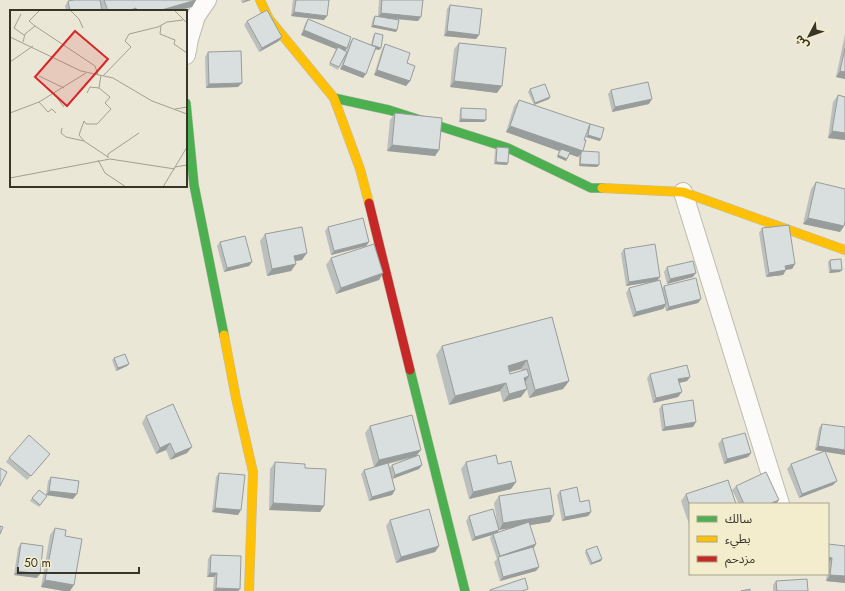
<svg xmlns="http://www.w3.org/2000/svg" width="845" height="591" font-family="Jost,'Noto Sans Arabic',sans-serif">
<rect width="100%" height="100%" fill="#ebe7d6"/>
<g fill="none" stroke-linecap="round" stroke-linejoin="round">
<!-- street casing -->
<g stroke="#bebcae" stroke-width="20">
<g id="street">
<polyline points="186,55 189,39 196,16 207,0"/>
<polyline points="683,192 780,504"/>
</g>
</g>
<!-- fast casing -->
<g stroke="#bebcae" stroke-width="10">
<g id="fast">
<polyline points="334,98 389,110 508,148 591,188 602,188"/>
<polyline points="186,103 194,185 224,335"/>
<polyline points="410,370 465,591"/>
</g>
</g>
<!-- slow casing -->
<g stroke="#bebcae" stroke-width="10">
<g id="slow">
<polyline points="260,0 269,19 334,98 360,169 369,203"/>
<polyline points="602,188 683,192 845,250"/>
<polyline points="224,335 236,398 253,472 249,591"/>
</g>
</g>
<!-- jam casing -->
<g stroke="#bebcae" stroke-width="10">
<polyline id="jam" points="369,203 410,370"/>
</g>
<!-- street -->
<use href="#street" stroke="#fcfbf9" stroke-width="18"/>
<!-- fast -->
<use href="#fast" stroke="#4caf50" stroke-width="9"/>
<!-- slow -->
<use href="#slow" stroke="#ffc107" stroke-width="9"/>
<!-- jam -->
<use href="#jam" stroke="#c62828" stroke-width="9"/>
</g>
<!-- wall -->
<g fill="#bbc0bf" fill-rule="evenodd">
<polygon points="101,0 196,0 192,7 176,11 66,11 65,6 68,1 100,1"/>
<polygon points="241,0 251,0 242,3"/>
<polygon points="293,0 329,0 324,20 291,16"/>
<polygon points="379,0 423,0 418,21 391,19 397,30 396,32 371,27 373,18 375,16 378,16"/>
<polygon points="450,5 479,35 476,39 444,36 447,9"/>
<polygon points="308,19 347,48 345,51 346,51 350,42 353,38 371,45 373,36 375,33 381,48 379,50 376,49 363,78 340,69 344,58 338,70 329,65 336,49 301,35 305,24"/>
<polygon points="247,21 279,41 259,52 244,25"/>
<polygon points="845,34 845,79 836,77"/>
<polygon points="459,43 497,93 450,87 454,49"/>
<polygon points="385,44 407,63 410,81 406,86 374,75 382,49"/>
<polygon points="208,52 238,87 206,88 205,57"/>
<polygon points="530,89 550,97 549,99 534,105 584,140 582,151 599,165 597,167 579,166 579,156 578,157 569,154 566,161 557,157 559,151 506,132 514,106 519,100 534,105 528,92"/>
<polygon points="611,90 649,104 612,112 608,94"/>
<polygon points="838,95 845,97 845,140 828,138 833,102"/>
<polygon points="461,108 484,122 459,122 460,111"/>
<polygon points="395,113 439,150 435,156 387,151 390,120"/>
<polygon points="590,124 600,141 586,137 589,127"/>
<polygon points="497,147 507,165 494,164 495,150"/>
<polygon points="816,182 844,226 840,232 803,224 811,189"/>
<polygon points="328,227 369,242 366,246 331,255 325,231"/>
<polygon points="762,228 795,264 792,269 786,270 783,275 766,277 759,233"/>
<polygon points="265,234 302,260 295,261 296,264 291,271 267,276 260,241"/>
<polygon points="220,242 252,262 249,266 224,272 217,246"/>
<polygon points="624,249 657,281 662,288 664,286 701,299 698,303 666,311 665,307 663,309 633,317 626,293 629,288 655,281 626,286 621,253"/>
<polygon points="331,258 383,273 379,280 336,294 326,265"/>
<polygon points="830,260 840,272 829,273 828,262"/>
<polygon points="667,267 693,277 667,284 664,272"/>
<path d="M552,317L569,381L563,389L529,398L527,389L521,397L503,402L500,391L449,405L436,355L442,346ZM521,369L522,371L510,374V372Z"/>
<polygon points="114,358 129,364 127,366 116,371 112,360"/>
<polygon points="650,374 690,377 687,381 679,383 678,397 653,403 647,378"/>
<polygon points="662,405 693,427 662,431 659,409"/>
<polygon points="146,416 187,453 170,460 166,450 156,454 142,423"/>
<polygon points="822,424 845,455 825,452 833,485 799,498 787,469 791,464 823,451 815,450 819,428"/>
<path d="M370,426L421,450L417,455L422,465L419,469L392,479L395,490L392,495L369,501L361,474L364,470L374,467L365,433ZM411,458L392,465L389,468L388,464Z"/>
<polygon points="722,439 751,453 748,457 724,464 718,444"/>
<polygon points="9,458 47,458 27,480 6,462"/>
<polygon points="275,462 305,468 324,506 320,512 269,510 270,469"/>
<polygon points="466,462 498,464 516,482 511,489 469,499 461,469"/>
<polygon points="219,473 238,515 212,512 216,477"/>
<polygon points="51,477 73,499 46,495 48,481"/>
<polygon points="736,486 776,504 739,504 732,490"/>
<polygon points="560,491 580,502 591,512 588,516 562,521 557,495"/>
<polygon points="686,494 690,504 690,527 681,501"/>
<polygon points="47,496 39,507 30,501 32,498"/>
<path d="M499,496L550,522L530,525L536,544L533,549L539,567L536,571L500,581L494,562L497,559L490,538L492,535L472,541L466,521L469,516L498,528L494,503ZM514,527L497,533L499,530Z"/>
<polygon points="390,520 439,546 435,552 396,563 386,526"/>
<polygon points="55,528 65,536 70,591 64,591 41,587 50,535"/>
<polygon points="21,543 37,578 14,575 18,548"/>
<polygon points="828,544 845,546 845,583 826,581 827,574 828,574"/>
<polygon points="586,550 601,561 590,565 585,553"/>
<polygon points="211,555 240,589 238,591 213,591 214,577 207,577 208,559"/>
<polygon points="776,581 808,591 773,591 773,585"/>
</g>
<!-- shaded-wall -->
<g fill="#989c9b">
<polygon points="196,0 192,7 176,11 158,11"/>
<polygon points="247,0 251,0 242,3 244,1"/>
<polygon points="136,8 134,11 128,11"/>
<polygon points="294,12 327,16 324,20 291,16"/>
<polygon points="381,13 421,17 418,21 378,17"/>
<polygon points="373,25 397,30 396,32 371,27"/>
<polygon points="304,30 347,48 344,53 338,47 336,49 301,35"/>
<polygon points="447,31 479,35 476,39 444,36"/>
<polygon points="282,37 279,41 259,52 262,48"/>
<polygon points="372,46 381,48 379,50 370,48"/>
<polygon points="343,65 366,74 363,78 340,69"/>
<polygon points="377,70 410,81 406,86 374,75"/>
<polygon points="840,71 845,72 845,79 836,77"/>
<polygon points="454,81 502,86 497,93 450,87"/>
<polygon points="242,83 238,87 206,88 209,84"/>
<polygon points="550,97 549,99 534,105 535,103"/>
<polygon points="652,99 649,104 612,112 615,107"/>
<polygon points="461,119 486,120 484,122 459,122"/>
<polygon points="510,126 583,151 578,157 560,151 561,149 559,151 506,132"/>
<polygon points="832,131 845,133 845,140 828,138"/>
<polygon points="588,135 601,139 600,141 586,137"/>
<polygon points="392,145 439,150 435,156 387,151"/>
<polygon points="558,155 567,159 566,161 557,157"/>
<polygon points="496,162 508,163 507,165 494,164"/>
<polygon points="580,164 599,165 597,167 579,166"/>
<polygon points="808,218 844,226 840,232 803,224"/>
<polygon points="369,242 366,246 331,255 334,251"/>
<polygon points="307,253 302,260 289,262 294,256"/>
<polygon points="252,262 249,266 224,272 227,268"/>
<polygon points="296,264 291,271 267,276 272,269"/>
<polygon points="795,264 792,269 782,270 785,266"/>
<polygon points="786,270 783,275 766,277 769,273"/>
<polygon points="831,270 842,270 840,272 829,273"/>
<polygon points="383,273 379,280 336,294 341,288"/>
<polygon points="696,273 693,277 667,284 670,279"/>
<polygon points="660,277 657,281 626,286 629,282"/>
<polygon points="701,299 698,303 666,311 669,307"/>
<polygon points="666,304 663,309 633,317 636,312"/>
<polygon points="527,360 521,369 502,374 508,366"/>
<polygon points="129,364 127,366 116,371 118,368"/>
<polygon points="529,376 523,385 524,378"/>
<polygon points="690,377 687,381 675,384 678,379"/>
<polygon points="569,381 563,389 529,398 535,390"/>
<polygon points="506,383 500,391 449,405 455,396"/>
<polygon points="527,389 521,397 503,402 509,394"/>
<polygon points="682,392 678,397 653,403 656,398"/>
<polygon points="696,422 693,427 662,431 665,427"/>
<polygon points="170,443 166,450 156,454 160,448"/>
<polygon points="818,446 845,450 845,455 815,450"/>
<polygon points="192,447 187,453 170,460 175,454"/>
<polygon points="421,450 416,456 374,467 379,460"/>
<polygon points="751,453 748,457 724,464 727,459"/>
<polygon points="422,465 419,469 392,479 395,475"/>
<polygon points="837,481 833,485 799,498 802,494"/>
<polygon points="516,482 511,489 469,499 473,492"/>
<polygon points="395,490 392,495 369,501 372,497"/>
<polygon points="49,491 77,494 73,499 46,495"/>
<polygon points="779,500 776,504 769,504"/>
<polygon points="273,503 324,506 320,512 269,510"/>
<polygon points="215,508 241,510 238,515 212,512"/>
<polygon points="591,512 588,516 562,521 565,517"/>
<polygon points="554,515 550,522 499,530 496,534 493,534 492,535 472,541 475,537 499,530 503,523"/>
<polygon points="536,544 533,549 498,559 500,556"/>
<polygon points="439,546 435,552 396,563 401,557"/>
<polygon points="828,557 832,558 828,564"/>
<polygon points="602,559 601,561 590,565 592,563"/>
<polygon points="539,567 536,571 500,581 503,577"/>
<polygon points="17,571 40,574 37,578 14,575"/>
<polygon points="210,573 217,573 214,577 207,577"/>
<polygon points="830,575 845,576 845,583 826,581"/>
<polygon points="45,580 74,585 70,591 64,591 41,587"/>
<polygon points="216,588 240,589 238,591 214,591"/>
</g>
<!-- building -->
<g fill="#d9dfde" stroke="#989c9b">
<polygon points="74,0 100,0 102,11 70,11 68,1"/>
<polygon points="104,0 196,0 158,11 137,11 136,8 128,11 108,11"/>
<polygon points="296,0 329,0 327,16 294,12"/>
<polygon points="382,0 423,0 421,17 381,13"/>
<polygon points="450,5 482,9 479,35 447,31"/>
<polygon points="267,10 282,37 262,48 247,21"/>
<polygon points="375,16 399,20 397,30 373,25"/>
<polygon points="308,19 351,37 347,48 304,30"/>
<polygon points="375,33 383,35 381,48 372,45"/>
<polygon points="353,38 376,47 366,74 343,65"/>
<polygon points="459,43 506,48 502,86 454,81"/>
<polygon points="385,44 410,53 407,63 415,66 410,81 377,70"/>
<polygon points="338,47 347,52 339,67 330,63"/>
<polygon points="845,48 845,72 840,71"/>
<polygon points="241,51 242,83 209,84 208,52"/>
<polygon points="648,82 652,99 615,107 611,90"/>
<polygon points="545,84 550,97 535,103 530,89"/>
<polygon points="838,95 845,97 845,133 832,131"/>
<polygon points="519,100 590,124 584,140 586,140 583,151 510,126"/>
<polygon points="461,108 486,109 486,120 461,119"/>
<polygon points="395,113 442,118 439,150 392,145"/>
<polygon points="590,124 604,128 601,139 588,135"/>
<polygon points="497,147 509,148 508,163 496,162"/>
<polygon points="561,149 570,152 567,159 558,155"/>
<polygon points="582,151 599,152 599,165 580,164 581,153"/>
<polygon points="816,182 845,189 845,221 844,226 808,218"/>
<polygon points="363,218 369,242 334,251 328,227"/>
<polygon points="789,225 795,264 785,266 786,270 769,273 762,228"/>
<polygon points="302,227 307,253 294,256 296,264 272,269 265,234"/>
<polygon points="245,236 252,262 227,268 220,242"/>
<polygon points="374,244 383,273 341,288 331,258"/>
<polygon points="655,244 660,277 629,282 624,249"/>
<polygon points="841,259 842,270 831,270 830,260"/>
<polygon points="693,261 696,273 670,279 667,267"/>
<polygon points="696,278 701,299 669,307 664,286"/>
<polygon points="660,280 666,304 636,312 629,288"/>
<polygon points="552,317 569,381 535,390 527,360 508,366 510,374 527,369 529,376 524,378 527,389 509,394 506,383 455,396 442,346"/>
<polygon points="125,354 129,364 118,368 114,358"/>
<polygon points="687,365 690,377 678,379 682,392 656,398 650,374"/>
<polygon points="693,400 696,422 665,427 662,405"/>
<polygon points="173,404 192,447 175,454 170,443 160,448 146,416"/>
<polygon points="412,415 421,450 379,460 370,426"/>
<polygon points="822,424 845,427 845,450 818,446"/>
<polygon points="745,433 751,453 727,459 722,439"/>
<polygon points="29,435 50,454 31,476 9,458"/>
<polygon points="825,451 837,481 802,494 791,464"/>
<polygon points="419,455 422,465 395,475 392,465"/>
<polygon points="496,455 498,464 511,461 516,482 473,492 466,462"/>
<polygon points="275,462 305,464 305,468 326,469 324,506 273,503"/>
<polygon points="388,463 395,490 372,497 364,470"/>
<polygon points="0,468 7,472 0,486"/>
<polygon points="766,472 779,500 769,504 744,504 736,486"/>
<polygon points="219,473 245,475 241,510 215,508"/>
<polygon points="51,477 79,481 77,494 49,491"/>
<polygon points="728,480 736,504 690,504 690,507 686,494"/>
<polygon points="577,487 580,502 589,500 591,512 565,517 560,491"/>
<polygon points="550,488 554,515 503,523 499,496"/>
<polygon points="39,490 47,496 40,505 32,498"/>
<polygon points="429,509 439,546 401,557 390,520"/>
<polygon points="493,509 499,530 475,537 469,516"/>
<polygon points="529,522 536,544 500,556 493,534"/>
<polygon points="0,526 3,527 0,534"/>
<polygon points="55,528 66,530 65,536 82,539 74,585 45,580"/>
<polygon points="21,543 43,546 40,574 17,571"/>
<polygon points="828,544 845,546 845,576 830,575 832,558 828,557"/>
<polygon points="597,546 602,559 592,563 586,550"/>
<polygon points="533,547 539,567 503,577 498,557"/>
<polygon points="211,555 241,556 240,589 216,588 217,573 210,573"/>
<polygon points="525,578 528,589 522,591 490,591 490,590"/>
<polygon points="807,579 808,591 777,591 776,581"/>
<polygon points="750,589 750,591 741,591"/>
</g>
<!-- overview -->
<g transform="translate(10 10)">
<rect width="177" height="177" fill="#ebe7d6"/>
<path fill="none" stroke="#a3a090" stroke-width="1" d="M60,0L69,9L73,18M164,0L177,13M11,4L4,18L14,25M25,16L85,56L88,65M151,16L150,24L165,30L164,34L177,43M0,27L71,61L103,68L142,91L177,104M13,32L15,24L25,16L19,11L30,0M0,52L23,36M29,66L54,78M93,66L121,37L115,31L119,24L148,17L157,12L173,10M77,83L80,77L89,78M44,84L54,97M29,92L38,102L42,99L46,103M165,99L177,97M0,103L29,92L76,63M52,118L51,123L56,127L74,131L98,147M74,131L69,125L74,111L76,114H87L101,99L95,93L100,87L89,78L91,65M98,148V144L129,123M88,150L95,163L116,177M165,157L177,155M0,168L100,149L165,159M153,177L177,137"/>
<path fill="#d62828" fill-opacity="0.15" stroke="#d62828" stroke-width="2" d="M65,21L98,49L57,96L25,67Z"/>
<rect width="177" height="177" fill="none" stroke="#373528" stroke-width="2"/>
</g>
<!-- legend -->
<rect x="689" y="503" width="140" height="72" fill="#f4edcd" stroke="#a8a38b"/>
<rect x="697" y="516" width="20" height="6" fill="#4caf50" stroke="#a8a38b"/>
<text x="725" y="523" font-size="12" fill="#373528">سالك</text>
<rect x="697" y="536" width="20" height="6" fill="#ffc107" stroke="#a8a38b"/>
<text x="725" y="543" font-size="12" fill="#373528">بطيء</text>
<rect x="697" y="556" width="20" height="6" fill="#c62828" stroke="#a8a38b"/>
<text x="725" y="563" font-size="12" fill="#373528">مزدحم</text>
<!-- north arrow -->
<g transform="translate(809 36) rotate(229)" stroke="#f4edcd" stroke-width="3" paint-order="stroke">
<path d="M0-3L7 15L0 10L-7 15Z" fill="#373528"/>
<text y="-6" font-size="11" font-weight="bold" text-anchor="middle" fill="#373528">ش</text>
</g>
<!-- scale -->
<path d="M18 567v6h121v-6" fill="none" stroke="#373528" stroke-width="2"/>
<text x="24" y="567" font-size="12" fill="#373528" stroke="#f4edcd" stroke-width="3" paint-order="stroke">50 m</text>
</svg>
